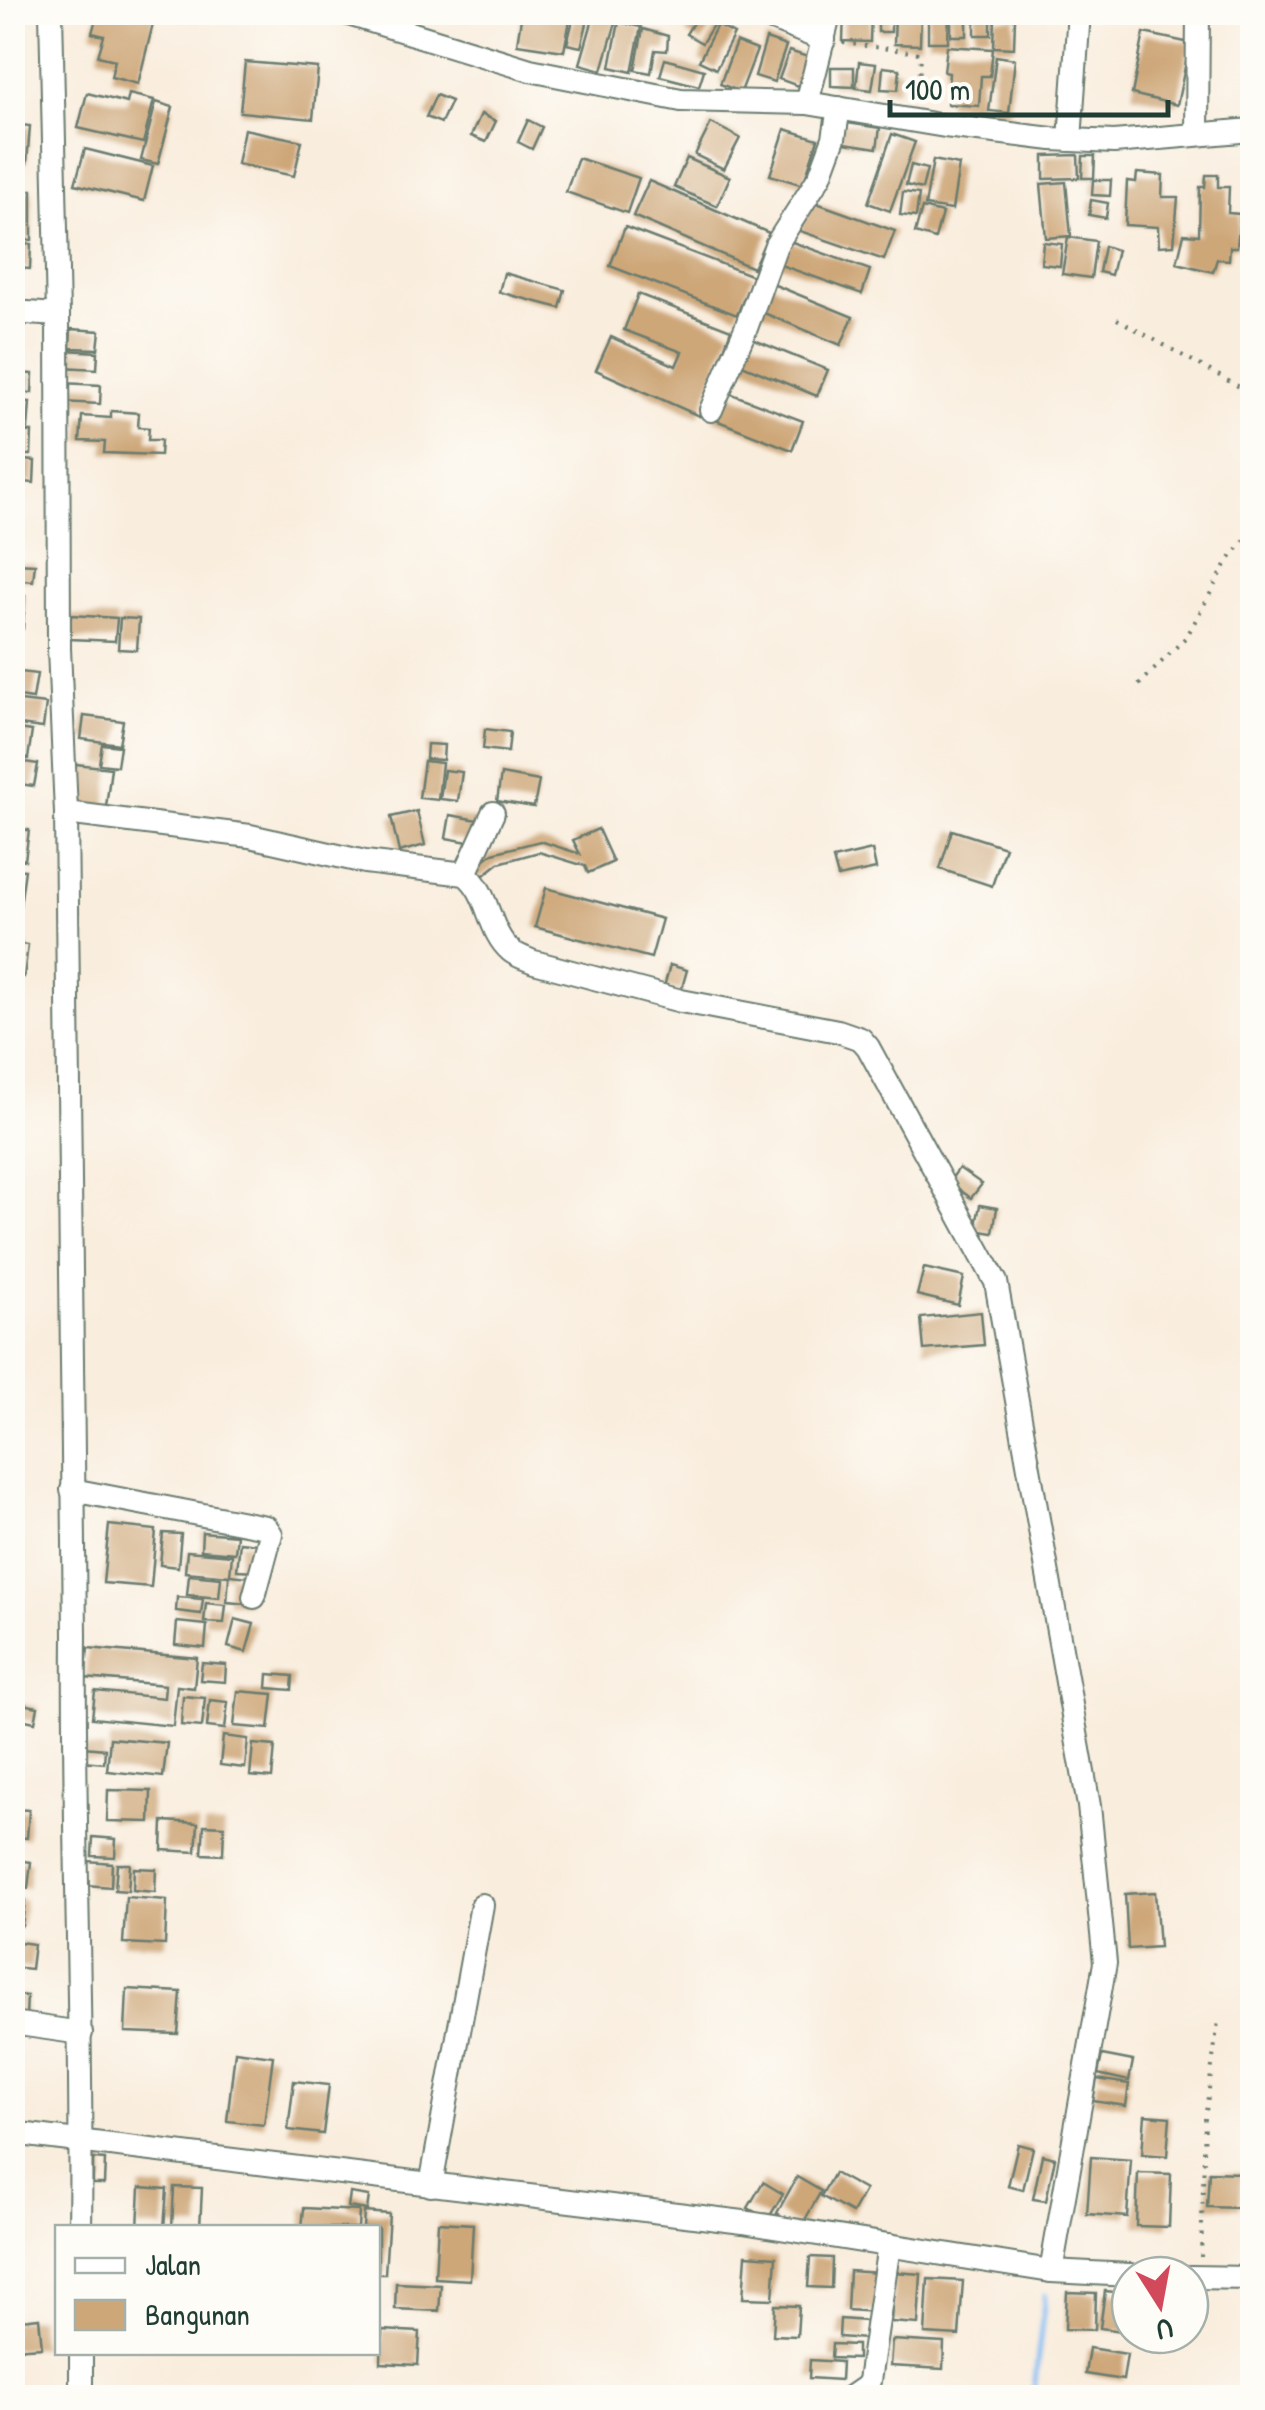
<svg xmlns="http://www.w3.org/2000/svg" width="1265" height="2410" font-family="'Patrick Hand',sans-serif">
<rect width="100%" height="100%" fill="#fdfcf7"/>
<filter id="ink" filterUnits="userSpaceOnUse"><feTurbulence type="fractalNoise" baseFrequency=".01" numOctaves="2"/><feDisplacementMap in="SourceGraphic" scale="20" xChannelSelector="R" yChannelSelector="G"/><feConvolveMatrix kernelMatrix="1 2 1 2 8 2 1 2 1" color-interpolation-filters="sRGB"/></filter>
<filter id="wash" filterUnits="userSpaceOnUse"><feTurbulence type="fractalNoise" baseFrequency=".0048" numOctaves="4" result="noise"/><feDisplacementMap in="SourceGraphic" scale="40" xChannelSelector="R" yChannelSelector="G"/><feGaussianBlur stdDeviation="2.25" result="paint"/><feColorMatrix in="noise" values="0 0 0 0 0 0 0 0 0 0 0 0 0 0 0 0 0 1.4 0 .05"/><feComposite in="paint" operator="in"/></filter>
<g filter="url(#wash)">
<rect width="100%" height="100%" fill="#f9eddd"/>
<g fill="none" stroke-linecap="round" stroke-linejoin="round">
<!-- stream -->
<polyline stroke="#81bdf4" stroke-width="5" points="1033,2398 1045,2295"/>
</g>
<g id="blocks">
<!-- building -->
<g fill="#cea779">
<polygon points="98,12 156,12 138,84 111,77 115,60 98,56 104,36 92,33"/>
<polygon points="522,12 554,12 553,17 570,20 564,51 517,44"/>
<polygon points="575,12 590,12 581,47 567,44"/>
<polygon points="595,12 619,12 602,70 580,64"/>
<polygon points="844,12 871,12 870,42 843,41"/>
<rect x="878" y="12" width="13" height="20"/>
<polygon points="895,12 921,12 920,45 894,44"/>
<polygon points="928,12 949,12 948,42 928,42"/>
<rect x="951" y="12" width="16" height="24"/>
<rect x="975" y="12" width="16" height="23"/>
<polygon points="699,13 715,22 702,43 686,34"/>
<polygon points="995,18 1015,18 1014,48 994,47"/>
<polygon points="619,22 641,27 632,72 610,67"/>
<polygon points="717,25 734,34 716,69 699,61"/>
<polygon points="643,29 668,36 667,51 655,50 651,73 635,70"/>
<polygon points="1144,33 1190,43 1177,105 1132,94"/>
<polygon points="766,39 786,46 774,82 755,76"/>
<polygon points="736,42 757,50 741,92 720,84"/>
<polygon points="947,46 993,49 990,76 981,76 979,106 947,104 949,73 944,72"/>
<polygon points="789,51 808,57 798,86 779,79"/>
<polygon points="996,56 1015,59 1009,113 989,111"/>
<polygon points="665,59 704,70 699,86 660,76"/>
<polygon points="245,62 318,68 313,119 240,112"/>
<polygon points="859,62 876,64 872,90 856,88"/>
<polygon points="831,67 854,67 854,87 831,86"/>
<polygon points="883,67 900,69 898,90 881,89"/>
<polygon points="87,93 127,103 129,94 154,100 143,143 78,128"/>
<polygon points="436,95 451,101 441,123 426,117"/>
<polygon points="156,102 173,107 158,164 141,160"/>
<polygon points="481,114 496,121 486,142 471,136"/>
<polygon points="528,120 542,127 532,149 518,142"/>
<polygon points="841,122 880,128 877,148 838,142"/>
<polygon points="711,123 740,138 724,169 695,155"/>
<polygon points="12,124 30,126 27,163 12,162"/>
<polygon points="244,129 302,141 294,176 237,164"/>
<polygon points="785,129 818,139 803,185 770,175"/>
<polygon points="892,134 915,142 890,211 868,203"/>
<polygon points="85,149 153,166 144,201 75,184"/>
<polygon points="1078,155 1079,178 1044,179 1044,156"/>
<polygon points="1083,156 1095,156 1094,178 1082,178"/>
<polygon points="578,158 639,178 627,213 566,192"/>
<polygon points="687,158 730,177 717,206 674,187"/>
<polygon points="933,160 959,165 952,210 925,206"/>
<polygon points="911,165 927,169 922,189 906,185"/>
<polygon points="1137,173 1163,175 1162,197 1178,197 1174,245 1159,246 1158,227 1125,225 1127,181 1136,182"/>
<polygon points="1206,175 1218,175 1218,187 1229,187 1228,213 1240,214 1237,247 1230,247 1229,260 1217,259 1213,272 1177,263 1184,234 1199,235 1200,187 1205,187"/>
<polygon points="1093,180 1111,180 1110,196 1092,195"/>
<polygon points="649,181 769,233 753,268 633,216"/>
<polygon points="1066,182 1071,236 1046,238 1041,184"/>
<rect x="12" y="190" width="20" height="50"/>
<polygon points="903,192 919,194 916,217 900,215"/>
<polygon points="1091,200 1108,203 1106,218 1089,215"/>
<polygon points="811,201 895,231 884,260 800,231"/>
<polygon points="922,208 942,213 935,239 915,233"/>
<polygon points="625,227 753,276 737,315 610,266"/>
<polygon points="1068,237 1096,241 1091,278 1062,274"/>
<polygon points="784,239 870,270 862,294 775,263"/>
<polygon points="1043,242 1062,244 1060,266 1041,264"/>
<polygon points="12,243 31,244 30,269 17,268 16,299 12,299"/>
<polygon points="1104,246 1117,250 1111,275 1099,272"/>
<polygon points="504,273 565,290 560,308 499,292"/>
<polygon points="770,283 853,317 841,345 759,311"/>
<polygon points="638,294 731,330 699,416 596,370 611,337 676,366 682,352 624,330"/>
<polygon points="71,329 100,331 98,349 70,348"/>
<polygon points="747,337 828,370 817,396 737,363"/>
<polygon points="65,350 98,352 97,369 63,367"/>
<polygon points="16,373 33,374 32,393 14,392"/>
<polygon points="62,383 101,385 100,404 61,402"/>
<polygon points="724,391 803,421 792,450 713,419"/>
<polygon points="12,401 30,402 28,429 12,429"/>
<polygon points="111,411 139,413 138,427 149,428 148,440 161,440 160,455 104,453 105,442 80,441 82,416 111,418"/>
<polygon points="12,431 32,432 31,455 12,455"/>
<polygon points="12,459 35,461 34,483 12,481"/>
<polygon points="13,563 35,564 33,581 12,579"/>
<polygon points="12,596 25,596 23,629 12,629"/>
<polygon points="71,615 117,618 115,641 70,639"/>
<polygon points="120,618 139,619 137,650 118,649"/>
<polygon points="12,671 37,674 33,699 12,696"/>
<polygon points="12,700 46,704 43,728 12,724"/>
<polygon points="84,716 123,721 119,744 81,739"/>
<polygon points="12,728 32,731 28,759 12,757"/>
<polygon points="485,729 510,732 508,752 483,749"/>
<polygon points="102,744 120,746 117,766 99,764"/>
<polygon points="427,744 444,745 443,760 426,759"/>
<polygon points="12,760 38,764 34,786 12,783"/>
<polygon points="424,761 442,763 438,800 419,798"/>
<polygon points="76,764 111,768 105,815 70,810"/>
<polygon points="444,770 462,772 458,801 440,799"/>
<polygon points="501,774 539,781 534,807 497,801"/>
<polygon points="417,811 425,845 399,852 391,817"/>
<polygon points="450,815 478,820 474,843 446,838"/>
<polygon points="12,828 29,830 25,860 12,858"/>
<polygon points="598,829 613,862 588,873 585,866 539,852 499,863 479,879 471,870 493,853 540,841 580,854 573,840"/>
<polygon points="952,830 1005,847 992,886 940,869"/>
<polygon points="872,850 876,869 838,877 833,859"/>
<polygon points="12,869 25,870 19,913 12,912"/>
<polygon points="546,888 662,919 651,958 535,927"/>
<polygon points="12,943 28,945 24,977 12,975"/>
<polygon points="670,965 687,970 681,991 664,987"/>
<polygon points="959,1168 982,1184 971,1198 949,1182"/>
<polygon points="980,1205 997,1208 993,1233 975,1230"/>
<polygon points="924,1268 964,1277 958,1305 917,1295"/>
<polygon points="981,1312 984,1345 924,1350 921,1318"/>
<polygon points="109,1525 156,1530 151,1587 103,1583"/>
<polygon points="202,1532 237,1535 235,1553 201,1550"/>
<polygon points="163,1533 181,1534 178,1567 160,1565"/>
<polygon points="240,1542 258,1544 256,1571 237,1570"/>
<polygon points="187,1551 232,1555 230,1575 250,1577 248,1604 227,1602 229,1576 185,1572"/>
<polygon points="189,1575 221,1578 219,1598 187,1595"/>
<polygon points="177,1597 203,1599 201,1614 176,1611"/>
<polygon points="206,1603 226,1605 224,1623 204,1622"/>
<polygon points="235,1619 254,1624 246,1652 228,1647"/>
<polygon points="177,1622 207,1625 205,1648 175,1645"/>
<polygon points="88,1648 197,1658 194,1688 177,1686 173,1726 92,1718 95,1691 164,1698 165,1685 85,1678"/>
<polygon points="202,1663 226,1665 225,1682 200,1680"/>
<polygon points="268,1674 293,1676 292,1690 267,1688"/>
<polygon points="238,1691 273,1694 269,1729 234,1726"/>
<polygon points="183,1696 205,1698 202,1727 181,1725"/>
<polygon points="210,1700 228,1702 225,1729 207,1727"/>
<polygon points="18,1703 38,1707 35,1722 15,1718"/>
<polygon points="223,1736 248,1739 245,1768 220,1765"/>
<polygon points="110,1738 167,1743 163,1777 107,1771"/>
<polygon points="253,1744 275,1746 272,1778 250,1776"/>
<polygon points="83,1747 105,1749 104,1763 82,1761"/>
<polygon points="108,1790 151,1791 150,1822 107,1821"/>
<polygon points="12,1809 29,1810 27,1838 12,1837"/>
<polygon points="163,1821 198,1823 196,1852 162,1850"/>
<polygon points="204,1825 224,1826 223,1855 202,1854"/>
<polygon points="93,1837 116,1839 115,1857 92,1856"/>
<polygon points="12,1859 31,1862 28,1888 12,1886"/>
<polygon points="87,1861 112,1863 111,1887 86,1885"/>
<polygon points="117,1864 130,1864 128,1891 115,1890"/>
<polygon points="134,1868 156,1869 155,1892 133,1890"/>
<polygon points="1155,1892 1159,1947 1128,1949 1125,1894"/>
<polygon points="126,1897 167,1900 165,1945 123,1943"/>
<polygon points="12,1899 25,1900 22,1926 12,1925"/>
<polygon points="12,1941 34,1944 31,1969 12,1967"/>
<polygon points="127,1989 181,1992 178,2034 125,2032"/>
<polygon points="12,1995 27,1996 26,2017 12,2017"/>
<polygon points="235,2051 273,2056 264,2125 227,2121"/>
<polygon points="1102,2055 1133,2061 1129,2081 1098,2074"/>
<polygon points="1097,2079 1129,2084 1126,2106 1093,2101"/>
<polygon points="294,2081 329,2085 323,2134 288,2130"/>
<polygon points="1145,2115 1170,2117 1167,2156 1142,2154"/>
<polygon points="1018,2144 1033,2148 1023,2190 1008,2186"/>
<polygon points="1042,2155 1055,2158 1046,2201 1033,2199"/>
<polygon points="1091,2157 1131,2160 1127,2217 1087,2214"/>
<polygon points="93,2159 105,2160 104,2184 93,2184"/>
<polygon points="1209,2172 1241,2173 1240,2208 1207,2207"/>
<polygon points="834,2173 865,2190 852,2213 821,2196"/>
<polygon points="1138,2173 1171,2174 1169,2227 1136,2226"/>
<polygon points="797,2177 821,2191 801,2227 777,2213"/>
<polygon points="763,2182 783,2194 768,2219 748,2208"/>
<polygon points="140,2187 167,2189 164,2228 138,2228"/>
<polygon points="174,2187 202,2188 200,2228 172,2228"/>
<polygon points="350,2193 369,2196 367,2210 348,2207"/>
<polygon points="304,2208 359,2211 358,2228 302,2228"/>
<polygon points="364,2212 389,2214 385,2274 378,2274 378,2228 363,2228"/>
<polygon points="438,2222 473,2224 470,2280 435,2278"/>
<polygon points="746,2255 776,2257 773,2299 743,2298"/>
<polygon points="810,2257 832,2258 831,2288 808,2287"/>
<polygon points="849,2271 879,2273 876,2312 847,2310"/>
<polygon points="894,2272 921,2274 918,2324 891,2322"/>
<polygon points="928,2279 963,2281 959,2336 925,2334"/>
<polygon points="396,2283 441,2285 439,2311 395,2309"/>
<polygon points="1105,2291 1130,2294 1130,2332 1100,2328"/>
<polygon points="1067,2292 1096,2293 1095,2330 1065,2329"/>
<polygon points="775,2305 799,2306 797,2336 773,2335"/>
<polygon points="39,2318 42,2347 12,2349 12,2321"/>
<polygon points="840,2319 866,2321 865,2339 839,2337"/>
<polygon points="382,2330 420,2332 418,2365 381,2363"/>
<polygon points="892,2340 944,2343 943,2369 890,2366"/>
<polygon points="832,2344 857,2345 857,2359 831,2358"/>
<polygon points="1089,2348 1127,2354 1123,2380 1085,2374"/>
<polygon points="810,2360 841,2362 840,2380 809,2378"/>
</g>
</g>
</g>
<g filter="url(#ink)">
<use href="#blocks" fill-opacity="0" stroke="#6b7b6f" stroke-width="2.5"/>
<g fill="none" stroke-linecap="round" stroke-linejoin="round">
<!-- minor casing -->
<g stroke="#6b7b6f" stroke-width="26">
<g id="minor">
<path d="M51,12L58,315L59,648L66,813L75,1636C73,1833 83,2030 80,2228"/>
<polyline points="342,12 530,70 681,100 807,103 945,126 1052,139 1114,142 1252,130"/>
<polyline points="755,12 824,40"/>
<polyline points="807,103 830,12"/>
<polyline points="1197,134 1198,12"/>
<polyline points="1070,140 1079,12"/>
<polyline points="12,312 58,315"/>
<polyline points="711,410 746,328 776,245 820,176 834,138 839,108"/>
<path d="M66,813L250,836L365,862L465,874C490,892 487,931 511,951C517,956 527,959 534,962L681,1001L838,1031L861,1039L868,1047L996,1282L1089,1806L1105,1963L1051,2271"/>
<polyline points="465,874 493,813"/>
<polyline points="72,1490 266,1527 271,1534 254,1597"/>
<polyline points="12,2023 81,2033"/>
<polyline points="12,2133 743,2222 1051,2271 1130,2275"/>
<polyline points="431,2185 482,1905"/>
<polyline points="1190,2277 1252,2278"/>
<polyline points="81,2398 81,2352"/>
<polyline points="849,2398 865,2387 869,2381 889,2245"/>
</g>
</g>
<!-- path -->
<g stroke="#6b7b6f" stroke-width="4" stroke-dasharray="2.5 8" stroke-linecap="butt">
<polyline points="843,43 919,53 921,57 917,101"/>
<polyline points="1117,319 1252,394"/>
<polyline points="1139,685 1187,636 1228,561 1252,530"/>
<polyline points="1201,2257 1205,2119 1218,2021"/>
</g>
<!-- minor -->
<use href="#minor" stroke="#fff" stroke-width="22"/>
</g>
</g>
<!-- margin -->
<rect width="1265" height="2410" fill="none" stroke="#fdfcf7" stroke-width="50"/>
<!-- legend -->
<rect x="55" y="2225" width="325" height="130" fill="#fdfcf7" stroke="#a4b0a9" stroke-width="2.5"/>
<rect x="75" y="2258" width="50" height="15" fill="#ffffff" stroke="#a4b0a9" stroke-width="2.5"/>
<text x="145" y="2275" font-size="30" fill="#1f3d34">Jalan</text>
<rect x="75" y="2300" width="50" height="30" fill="#cea779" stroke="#a4b0a9" stroke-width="2.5"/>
<text x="145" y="2325" font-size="30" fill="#1f3d34">Bangunan</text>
<!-- north arrow -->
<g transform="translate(1160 2305) rotate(169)"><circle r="48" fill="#fdfcf7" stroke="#a4b0a9" stroke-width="2.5"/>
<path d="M0-8L18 38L0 25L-18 38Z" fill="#d1495b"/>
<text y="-15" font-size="28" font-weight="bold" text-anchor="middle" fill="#1f3d34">U</text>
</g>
<!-- scale -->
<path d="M890 100v15h278v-15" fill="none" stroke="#1f3d34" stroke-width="5"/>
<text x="905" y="100" font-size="30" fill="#1f3d34" stroke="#fdfcf7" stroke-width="8" paint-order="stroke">100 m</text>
</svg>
